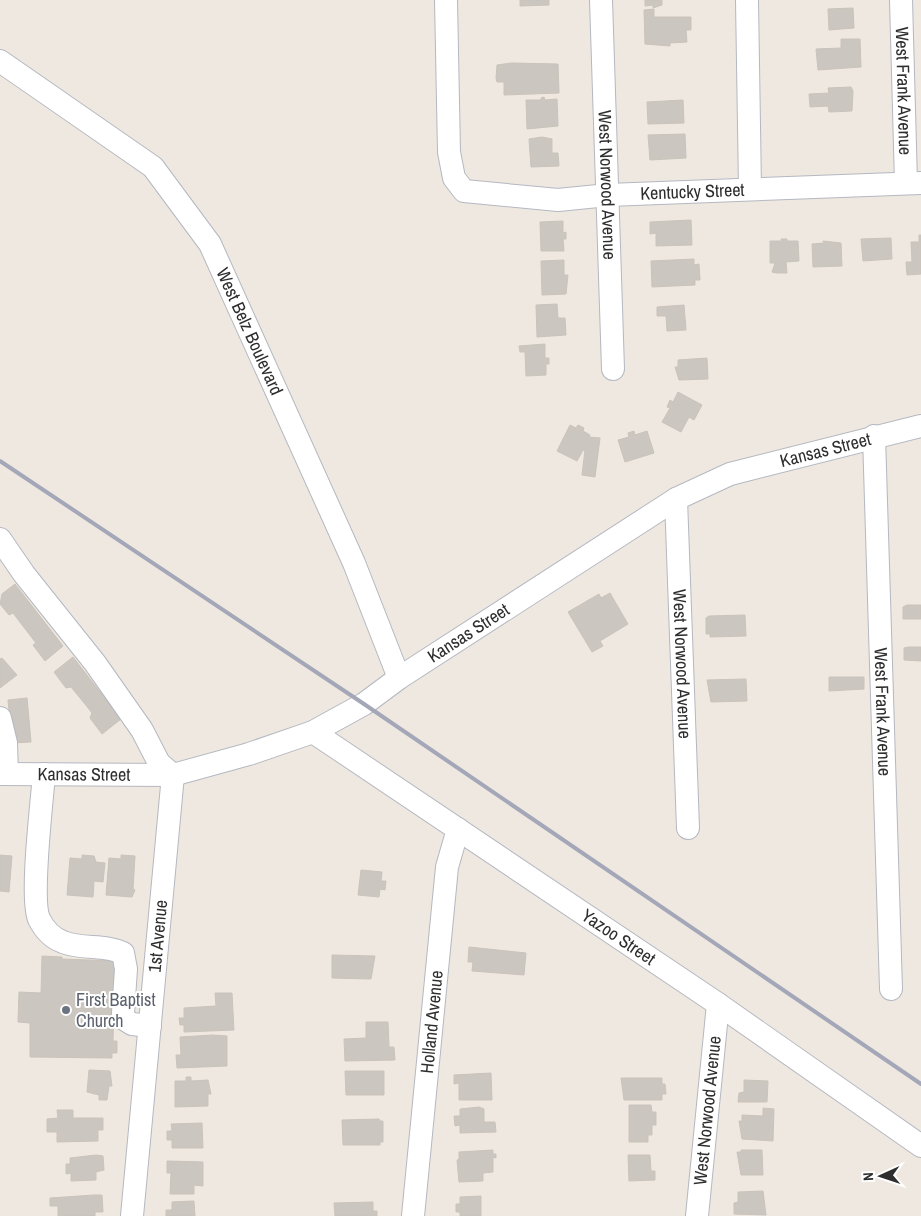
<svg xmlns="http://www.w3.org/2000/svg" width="921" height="1216" font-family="'Archivo Narrow',sans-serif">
<rect width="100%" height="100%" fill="#efe8e1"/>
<!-- building -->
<g fill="#cbc6bf" stroke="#cac3ba">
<polygon points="520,0 549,0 549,5 520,6"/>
<polygon points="645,0 662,0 662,5 653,8 653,5 645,6"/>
<polygon points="853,8 854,28 829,30 828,9"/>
<polygon points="654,9 654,17 691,17 691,30 686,30 687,42 670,43 670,46 645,44 644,10"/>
<polygon points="841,39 860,39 861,67 818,70 816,49 841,48"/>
<polygon points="511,63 558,64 559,93 504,95 504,82 497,82 496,78 497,65"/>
<polygon points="851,87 853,91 852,111 829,112 828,106 810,107 809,94 829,93 828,88"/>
<polygon points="544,97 545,100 557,99 558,126 527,129 526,100 541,100 541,98"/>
<polygon points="683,100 684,123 648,124 647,102"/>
<polygon points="685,134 686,158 650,160 648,135"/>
<polygon points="542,137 552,139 552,153 558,153 559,166 531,167 529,139"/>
<polygon points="691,220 692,245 656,246 656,233 650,234 650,222"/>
<polygon points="563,221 563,233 566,232 566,239 563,239 564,251 541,251 540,222"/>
<polygon points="919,235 921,235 921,274 907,275 906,262 912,262 911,242 919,242"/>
<polygon points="891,238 892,259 863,261 861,239"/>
<polygon points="781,239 787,239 787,241 798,241 799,261 786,262 787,273 776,273 772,272 775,263 770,263 770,241 782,241"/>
<polygon points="823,241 841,243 842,266 813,267 812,244 824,243"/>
<polygon points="694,259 694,265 699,264 700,280 695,280 695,285 652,287 651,261"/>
<polygon points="564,260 564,275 568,275 566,294 542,295 541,261"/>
<polygon points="557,304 558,318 565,318 566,335 537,337 536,305"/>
<polygon points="684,305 686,330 667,331 666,316 657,316 657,307"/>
<polygon points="545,344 545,358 549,358 549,364 546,364 546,375 526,376 525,352 520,352 519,346"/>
<polygon points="707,358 708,379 679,380 675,367 678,367 678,360"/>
<polygon points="678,392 702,405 694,420 689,417 681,432 662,422 670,408 667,407 670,400 673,402"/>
<polygon points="570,425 576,428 578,425 584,428 583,431 590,435 589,437 600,438 595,477 582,475 585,450 583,450 577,461 557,451"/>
<polygon points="634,431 635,435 647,431 654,453 625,462 618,440 629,437 628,433"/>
<polygon points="15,584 63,646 45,661 33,645 36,643 13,613 9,615 0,604 2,594"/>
<polygon points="610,593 628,624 600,641 603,646 592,652 568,612 599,594 601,598"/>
<polygon points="907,605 921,605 921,619 903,619 903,607"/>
<polygon points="745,615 746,636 710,637 710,634 706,634 706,618 709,616"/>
<polygon points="908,647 921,647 921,661 904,660 904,648"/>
<polygon points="73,657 121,719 102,734 90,718 92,713 85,704 71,687 66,688 54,672"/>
<polygon points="2,658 17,675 0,688 0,659"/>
<polygon points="829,677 864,677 864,689 829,691"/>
<polygon points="746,679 747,701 711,702 707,680"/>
<polygon points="27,698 31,742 12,743 8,700"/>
<polygon points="0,855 12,856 9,892 0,891"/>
<polygon points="82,855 94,856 96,862 105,863 103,882 94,881 93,897 67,895 70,858 82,859"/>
<polygon points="121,855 135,856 133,889 135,890 132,897 106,895 109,858 121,859"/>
<polygon points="361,870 382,872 381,881 386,881 385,890 380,889 379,897 358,895"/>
<polygon points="469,947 526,953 524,975 472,971 473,962 468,962"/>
<polygon points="332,955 375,956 371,979 332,978"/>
<polygon points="42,956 62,957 62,959 115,961 113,1041 117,1041 117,1053 112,1053 112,1058 30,1057 30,1023 18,1022 19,992 41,993"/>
<polygon points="215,993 232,993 234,1030 184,1032 184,1025 180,1025 179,1018 184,1018 184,1008 216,1006"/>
<polygon points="366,1022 388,1022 389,1047 394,1047 395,1060 345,1061 344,1039 366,1038"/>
<polygon points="213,1035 227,1036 227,1066 177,1068 176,1055 181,1055 180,1037"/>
<polygon points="89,1070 110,1071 112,1086 109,1086 107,1100 99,1100 99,1095 87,1092"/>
<polygon points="345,1071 384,1071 384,1095 346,1095"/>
<polygon points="491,1073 492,1100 459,1100 459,1083 454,1084 454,1075"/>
<polygon points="186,1077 191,1077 191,1081 208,1080 211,1094 208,1094 208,1106 175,1107 175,1081 186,1081"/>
<polygon points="621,1078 662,1078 662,1084 665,1084 666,1094 662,1094 662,1100 624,1100"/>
<polygon points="744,1080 768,1081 767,1102 738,1102 739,1093 744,1092"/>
<polygon points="629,1105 651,1105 652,1112 656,1112 656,1125 652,1125 652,1135 648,1135 648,1142 629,1142"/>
<polygon points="479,1107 484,1109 484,1122 495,1122 496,1132 460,1133 460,1125 455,1126 454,1116 460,1116 460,1109"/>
<polygon points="763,1108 774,1109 773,1141 742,1139 739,1121 742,1121 742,1115 763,1116"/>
<polygon points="57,1110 73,1110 73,1118 103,1118 103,1130 98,1130 98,1141 57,1142 57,1132 47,1132 47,1119 58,1118"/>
<polygon points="379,1119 380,1121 383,1121 383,1142 380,1142 380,1145 343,1145 342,1120"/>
<polygon points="202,1123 203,1148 172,1148 172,1140 167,1140 167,1131 172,1131 171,1124"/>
<polygon points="493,1150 493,1154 496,1154 496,1158 493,1157 493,1172 483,1173 483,1181 459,1182 457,1160 459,1159 459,1152"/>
<polygon points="741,1150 762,1150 763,1175 741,1175 737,1152 741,1152"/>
<polygon points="96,1155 103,1156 104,1170 96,1172 96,1180 71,1181 71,1173 66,1174 66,1164 70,1164 70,1158"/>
<polygon points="628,1155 650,1155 651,1171 655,1171 655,1180 629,1181"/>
<polygon points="167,1161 203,1162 203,1186 194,1185 194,1194 170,1194 171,1173 167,1173"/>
<polygon points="763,1191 766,1215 734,1214 734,1203 738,1202 738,1192"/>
<polygon points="94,1195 102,1195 103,1212 95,1212 95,1216 58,1216 58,1206 50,1206 50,1198"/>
<polygon points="481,1196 481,1216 460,1216 460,1212 456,1212 456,1204 460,1204 460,1197"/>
<polygon points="194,1201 195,1216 166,1216 166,1210 172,1210 172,1202"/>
<polygon points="373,1202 373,1211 377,1211 377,1216 335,1216 334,1203"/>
</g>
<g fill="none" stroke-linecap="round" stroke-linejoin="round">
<!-- minor casing -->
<g stroke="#b4b8c0" stroke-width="24">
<g id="minor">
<path id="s1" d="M446,0L449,152L454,178L464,191L558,200L608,195L921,183"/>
<path id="s2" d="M601,0L613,369"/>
<polyline points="747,0 750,189"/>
<path id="s3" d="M901,0L906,183"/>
<path id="s4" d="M0,61L153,167L210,244L354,563L399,678"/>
<path id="s5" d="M874,436L891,989"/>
<path id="s6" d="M676,499L688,828"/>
<polyline points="0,539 24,574 95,663 142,730 159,763 173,775"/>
<polyline points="0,718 6,743 7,774"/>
<path id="s7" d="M313,732L718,1004L921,1146"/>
<path id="s8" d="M0,774L173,775L249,754L313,732L364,704L399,678L676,499L730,474L921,426"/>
<path d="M44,774C42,802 30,898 39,919C44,929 52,938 63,942C82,950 105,944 123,953L126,969L123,1013L124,1019L132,1024L150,1026"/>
<path id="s9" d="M132,1216L173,775"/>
<path id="s10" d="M413,1216L447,867L458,829"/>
<path id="s11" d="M697,1216L718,1004"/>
</g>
</g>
<!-- minor -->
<use href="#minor" stroke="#fff" stroke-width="22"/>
<!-- rail -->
<polyline stroke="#a3a7b7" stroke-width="4" points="0,461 364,704 921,1084"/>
</g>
<!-- markers -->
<circle fill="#6b7280" stroke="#fff" stroke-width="2" cx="66" cy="1010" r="5"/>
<g text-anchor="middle" stroke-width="4" stroke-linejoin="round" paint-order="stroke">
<!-- street labels -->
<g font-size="18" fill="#2e2e2e" stroke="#fff">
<text dy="6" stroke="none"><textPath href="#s3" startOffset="91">West Frank Avenue</textPath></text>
<text dy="6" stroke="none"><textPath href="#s2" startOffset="185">West Norwood Avenue</textPath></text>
<text dy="6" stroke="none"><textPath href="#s1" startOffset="424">Kentucky Street</textPath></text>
<text dy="6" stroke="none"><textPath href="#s4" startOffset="378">West Belz Boulevard</textPath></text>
<text dy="6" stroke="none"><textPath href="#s8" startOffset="909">Kansas Street</textPath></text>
<text dy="6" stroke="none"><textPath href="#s8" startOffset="504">Kansas Street</textPath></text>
<text dy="6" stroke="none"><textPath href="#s6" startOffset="165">West Norwood Avenue</textPath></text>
<text dy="6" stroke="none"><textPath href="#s5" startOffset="276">West Frank Avenue</textPath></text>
<text dy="6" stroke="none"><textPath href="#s8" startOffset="84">Kansas Street</textPath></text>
<text dy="6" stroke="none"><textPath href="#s9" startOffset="281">1st Avenue</textPath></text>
<text dy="6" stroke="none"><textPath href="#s7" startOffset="368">Yazoo Street</textPath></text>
<text dy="6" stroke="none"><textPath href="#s10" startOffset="195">Holland Avenue</textPath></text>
<text dy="6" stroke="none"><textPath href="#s11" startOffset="106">West Norwood Avenue</textPath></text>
</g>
<!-- worship labels -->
<g font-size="18" fill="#5b616d" stroke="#fff" text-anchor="start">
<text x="76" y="1006">First Baptist<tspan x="76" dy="21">Church</tspan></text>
</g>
</g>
<!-- north arrow -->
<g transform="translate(881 1176) rotate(267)" stroke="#ffffff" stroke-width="4" paint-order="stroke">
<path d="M0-4L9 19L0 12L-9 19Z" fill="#2e2e2e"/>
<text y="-8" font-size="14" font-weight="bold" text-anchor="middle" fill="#2e2e2e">N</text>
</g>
</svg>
